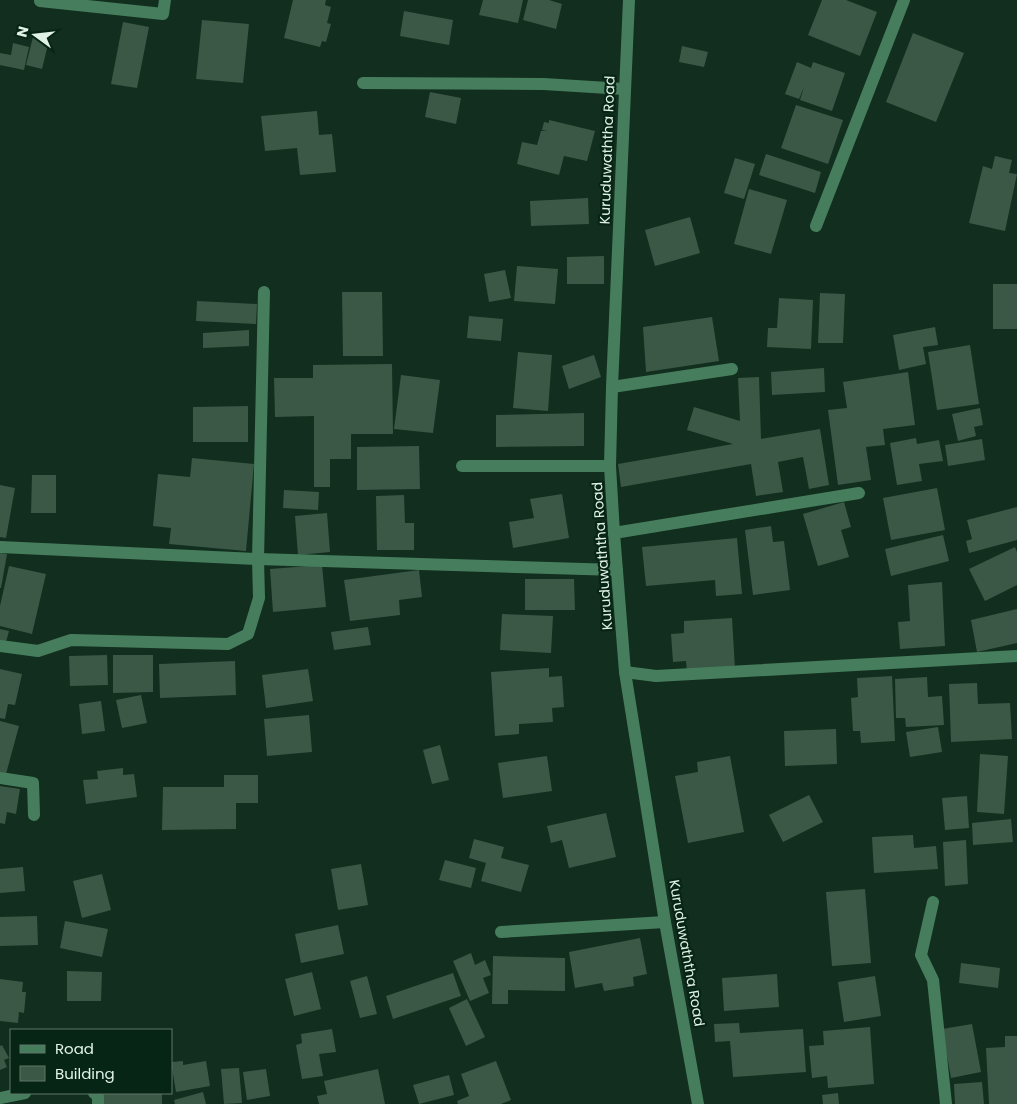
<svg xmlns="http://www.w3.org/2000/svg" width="1017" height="1104" font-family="Poppins,sans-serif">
<rect width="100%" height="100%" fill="#122e1e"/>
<!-- building -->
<g fill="#3a5845">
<polygon points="293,0 326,0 325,5 331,7 327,23 331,24 326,42 322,41 320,47 284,38"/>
<polygon points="483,0 523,0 518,23 479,15"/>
<polygon points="528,0 549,0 562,4 556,29 523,20"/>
<polygon points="822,0 846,0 877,12 860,56 808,35"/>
<polygon points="404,11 453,20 449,45 400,36"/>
<polygon points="202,20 249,24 243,83 196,79"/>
<polygon points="123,22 149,27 137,88 111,84"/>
<polygon points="913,33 964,53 936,122 886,102"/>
<polygon points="33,37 49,40 42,69 26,65"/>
<polygon points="13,43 29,47 24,70 0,65 0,53 11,55"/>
<polygon points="682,46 708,52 704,67 679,62"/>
<polygon points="797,62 811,68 813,62 845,73 832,111 800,100 804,87 799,99 785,94"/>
<polygon points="430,92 461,98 456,124 425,117"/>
<polygon points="796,105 843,120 828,164 781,148"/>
<polygon points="317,111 319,135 332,134 336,172 300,175 297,148 265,151 261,116"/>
<polygon points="549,120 595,131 587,161 564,156 559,175 517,164 522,142 537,145 541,131 547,131 542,130 544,122 549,123"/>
<polygon points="766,154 821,172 815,193 759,175"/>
<polygon points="995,156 1012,160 1009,173 1017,174 1005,231 969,223 983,166 992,169"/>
<polygon points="735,158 755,164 744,199 724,193"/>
<polygon points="749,189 787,200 771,254 734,244"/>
<polygon points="588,198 589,224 531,226 530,201"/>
<polygon points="690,217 700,253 655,266 645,230"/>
<polygon points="604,256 604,284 567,284 567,257"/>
<polygon points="517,266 558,269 555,304 514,301"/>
<polygon points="505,270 511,298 489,302 484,274"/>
<rect x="993" y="284" width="24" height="45"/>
<polygon points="342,292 382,292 383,356 343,356"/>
<polygon points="820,293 845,294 843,343 818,343"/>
<polygon points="779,298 813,300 811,349 767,347 768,328 777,328"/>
<polygon points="197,301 257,304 256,324 196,321"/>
<polygon points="469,316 503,319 501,341 467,338"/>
<polygon points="712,317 719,361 646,372 643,327"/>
<polygon points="935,327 938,345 923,347 926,364 899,370 893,335"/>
<polygon points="249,330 249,346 203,348 203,333"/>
<polygon points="970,345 979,404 937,410 928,352"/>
<polygon points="518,352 552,355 548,411 513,408"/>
<polygon points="594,355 601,377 569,389 562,366"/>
<polygon points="392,364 393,434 351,434 351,459 330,459 330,487 314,487 314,416 275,417 274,378 313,378 313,365"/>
<polygon points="824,368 825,392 772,395 771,372"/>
<polygon points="908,372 915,425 883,429 885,445 866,447 871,480 838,485 828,410 847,408 843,382"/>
<polygon points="401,375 440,380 433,433 394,429"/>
<polygon points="759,377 761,439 820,429 829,485 809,489 803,457 778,462 783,492 756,496 751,464 621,487 618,464 733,444 687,430 694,407 740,421 738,378"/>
<polygon points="248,406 248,442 193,442 193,407"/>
<polygon points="980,408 983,425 974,427 976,436 958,441 952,414"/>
<polygon points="584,413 584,446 496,447 496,415"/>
<polygon points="916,438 917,444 939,440 943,461 919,464 922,481 897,485 890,443"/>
<polygon points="982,439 985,460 948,466 945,445"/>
<polygon points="419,446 420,489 357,490 357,447"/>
<polygon points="192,458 254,464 246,551 169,544 171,528 153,526 158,474 190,477"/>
<polygon points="32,475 56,475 56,513 31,513"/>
<polygon points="0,485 15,488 6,538 0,537"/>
<polygon points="937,488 945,530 891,540 883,498"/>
<polygon points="284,490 319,492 318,510 283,508"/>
<polygon points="562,494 569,538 513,548 509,522 534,518 530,499"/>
<polygon points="404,495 405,523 414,523 414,550 377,550 376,496"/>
<polygon points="844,502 851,527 841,530 849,557 818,566 803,514"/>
<polygon points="1017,507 1017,540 969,553 966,541 972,539 967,520"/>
<polygon points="327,513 330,552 298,555 295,516"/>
<polygon points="771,526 773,542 784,541 790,590 753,595 745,530"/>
<polygon points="943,535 949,561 891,576 885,549"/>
<polygon points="737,538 742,594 716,596 715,580 646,586 642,547"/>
<polygon points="1015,547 1017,552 1017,585 985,601 969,569"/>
<polygon points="0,553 7,554 1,588 0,588"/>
<polygon points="322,565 326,607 273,612 270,569"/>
<polygon points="9,566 46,574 32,634 0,626 0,606"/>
<polygon points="419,570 422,597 399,600 400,615 350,621 344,580"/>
<polygon points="525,579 574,579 575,610 525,610"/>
<polygon points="942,582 945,646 900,649 898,622 910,621 908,585"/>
<polygon points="1017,609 1017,643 977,652 971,620"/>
<polygon points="502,614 553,616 551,653 500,650"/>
<polygon points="732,618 735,669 687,672 686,661 673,662 671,634 684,633 684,621"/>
<polygon points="368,627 371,645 334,650 331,632"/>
<polygon points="0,629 9,631 6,642 0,641"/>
<polygon points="107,655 108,685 70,686 69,656"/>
<polygon points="113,655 153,655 153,692 113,693"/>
<polygon points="235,661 236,695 160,698 159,664"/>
<polygon points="549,668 549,677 562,676 564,707 552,708 553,722 519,724 519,734 495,736 491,672"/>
<polygon points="0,669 22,674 15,705 8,704 5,719 0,718"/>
<polygon points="308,669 313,701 266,708 262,675"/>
<polygon points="892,676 895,741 861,743 860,731 853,731 851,698 858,697 857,678"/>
<polygon points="927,677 928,697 942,696 944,725 906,727 905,718 896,718 895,679"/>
<polygon points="977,683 978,704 1010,703 1012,739 951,742 949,684"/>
<polygon points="141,695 147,723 122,728 116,700"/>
<polygon points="101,701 105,731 82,734 79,704"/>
<polygon points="309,715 312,752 267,756 264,719"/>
<polygon points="0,721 19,726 6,774 0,772"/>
<polygon points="938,727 942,752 910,757 906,732"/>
<polygon points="836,729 837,764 785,766 784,731"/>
<polygon points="440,745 449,780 432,784 423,750"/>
<polygon points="980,754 1008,756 1004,814 977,812"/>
<polygon points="547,756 552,791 503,798 498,763"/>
<polygon points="730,756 744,832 688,843 675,776 698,772 697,762"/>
<polygon points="123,768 123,775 134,774 137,797 86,804 83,780 98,779 97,771"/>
<polygon points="224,775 258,775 258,803 236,803 236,829 162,830 163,787 224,787"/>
<polygon points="0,786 20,789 16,814 7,812 5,824 0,823"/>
<polygon points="809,795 823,822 783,842 769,815"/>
<polygon points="967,796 969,828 945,830 942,798"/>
<polygon points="606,813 616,857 569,868 562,840 551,843 547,826"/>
<polygon points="1011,819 1013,842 973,845 972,823"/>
<polygon points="913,835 914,848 936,846 938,869 874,873 872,837"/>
<polygon points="474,839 504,847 501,858 529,865 521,892 481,881 486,863 469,858"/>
<polygon points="966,840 968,884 945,886 943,842"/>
<polygon points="445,860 476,868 471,888 439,880"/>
<polygon points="361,864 368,905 338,910 331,869"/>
<polygon points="23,867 25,891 0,893 0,869"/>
<polygon points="102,874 111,910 82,918 73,881"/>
<polygon points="865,889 871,963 832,966 826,892"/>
<polygon points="37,916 38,945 0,946 0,917"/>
<polygon points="65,921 108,929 102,957 60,948"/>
<polygon points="338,925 344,954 301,963 295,934"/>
<polygon points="640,938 647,974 633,977 634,986 604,991 602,983 575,988 569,952"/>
<polygon points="471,953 475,965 485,960 491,975 483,978 489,993 470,1001 453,961"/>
<polygon points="493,956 565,958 565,991 508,990 508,1004 492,1004"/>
<polygon points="961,963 1000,968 998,988 959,983"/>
<polygon points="67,971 102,972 101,1001 67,1001"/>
<polygon points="312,972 321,1009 294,1016 285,979"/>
<polygon points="453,973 461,996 393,1019 386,996"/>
<polygon points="777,974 779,1007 724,1011 722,978"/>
<polygon points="367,976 377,1014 360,1018 350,981"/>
<polygon points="875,976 881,1016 844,1022 838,982"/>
<polygon points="0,979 23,982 22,992 26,992 24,1013 19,1012 18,1023 0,1021"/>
<polygon points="467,999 485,1037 466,1046 449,1008"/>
<polygon points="739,1023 740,1033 803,1029 806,1072 733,1077 730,1041 715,1042 714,1024"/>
<polygon points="972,1024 981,1072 951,1078 942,1029"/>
<polygon points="870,1027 874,1084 828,1088 827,1076 812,1078 809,1046 824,1045 823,1031"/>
<polygon points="332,1029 336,1052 319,1054 323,1076 302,1079 296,1045 302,1043 301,1034"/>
<polygon points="1005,1036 1017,1036 1017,1104 989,1104 986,1048 1005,1047"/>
<polygon points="2,1045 9,1058 4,1060 7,1067 0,1070 0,1046"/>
<polygon points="183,1061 183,1065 206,1061 210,1086 176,1092 171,1062"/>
<polygon points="496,1061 511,1100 501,1104 458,1104 457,1101 469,1096 461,1074"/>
<polygon points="239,1068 242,1103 224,1104 221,1069"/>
<polygon points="266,1069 270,1096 247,1100 243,1072"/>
<polygon points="378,1069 385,1104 319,1104 317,1096 327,1094 324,1081"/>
<polygon points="449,1075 454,1095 419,1104 413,1085"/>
<polygon points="982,1082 984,1104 955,1104 954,1084"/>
<polygon points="203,1092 206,1104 175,1104 174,1100"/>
<polygon points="103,1093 162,1093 162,1104 102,1104"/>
<polygon points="838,1093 839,1104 823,1104 822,1095"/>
</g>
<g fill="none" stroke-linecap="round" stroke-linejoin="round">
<!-- minor -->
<g stroke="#467e5d" stroke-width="12">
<polyline points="629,0 612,387 610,466 614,533 625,672 665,922 698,1104"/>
<polyline points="40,1 163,14 165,0"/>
<polyline points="363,83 544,84 624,89"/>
<polyline points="816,226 904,0"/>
<polyline points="612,387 732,369"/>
<polyline points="462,466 610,466"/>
<polyline points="614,533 859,493"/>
<polyline points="0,547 258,559 617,570"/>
<polyline points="0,646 38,651 71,640 228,644 248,634 259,598 258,559 264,292"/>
<polyline points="625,672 656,676 1017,656"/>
<polyline points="0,778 33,783 34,815"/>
<polyline points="933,902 921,955 933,980 946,1104"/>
<polyline points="501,932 665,922"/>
<polyline points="94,1093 98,1096 98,1104"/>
<polyline points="0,1098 25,1093"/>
</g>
</g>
<g text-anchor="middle" stroke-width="4.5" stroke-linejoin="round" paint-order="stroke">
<!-- street labels -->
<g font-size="14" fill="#e1f2e7" stroke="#072515">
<text transform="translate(607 150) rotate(-88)" y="5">Kuruduwaththa Road</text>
<text transform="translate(602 556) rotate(-94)" y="5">Kuruduwaththa Road</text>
<text transform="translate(687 953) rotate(80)" y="5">Kuruduwaththa Road</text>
</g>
</g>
<!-- legend -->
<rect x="10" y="1029" width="162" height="65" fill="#072515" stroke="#5e7769"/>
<rect x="20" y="1045" width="25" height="8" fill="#467e5d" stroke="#5e7769"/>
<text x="55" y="1054" font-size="15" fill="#e1f2e7">Road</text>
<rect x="20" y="1066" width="25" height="15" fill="#3a5845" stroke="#5e7769"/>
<text x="55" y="1079" font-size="15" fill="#e1f2e7">Building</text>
<!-- north arrow -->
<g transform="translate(35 35) rotate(285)" stroke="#072515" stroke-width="4" paint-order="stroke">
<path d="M0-4L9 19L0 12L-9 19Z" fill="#e1f2e7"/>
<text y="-8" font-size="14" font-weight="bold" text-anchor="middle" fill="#e1f2e7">N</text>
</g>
</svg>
